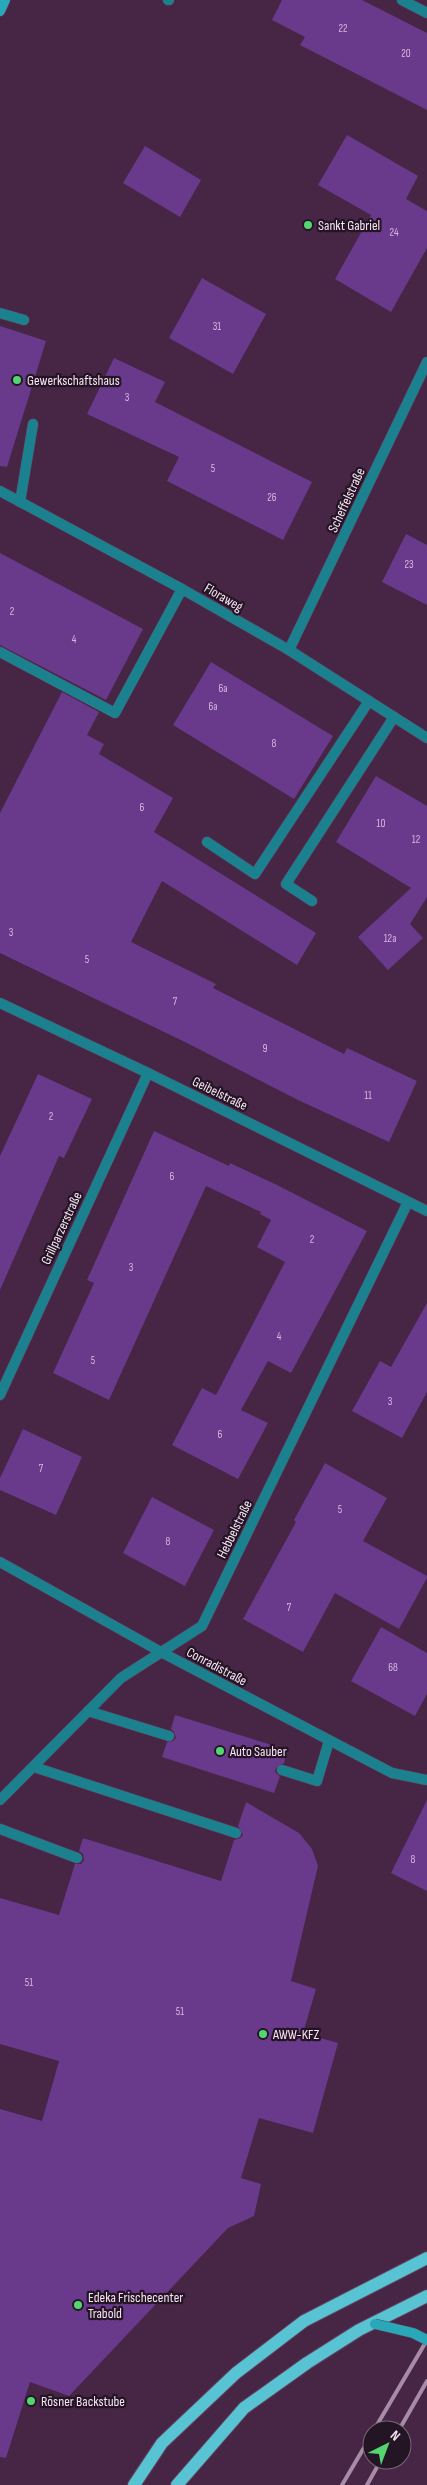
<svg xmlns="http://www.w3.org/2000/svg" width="427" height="2485" font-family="'Sofia Sans Condensed',sans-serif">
<rect width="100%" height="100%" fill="#462545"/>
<!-- building -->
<g fill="#69398c">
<polygon points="282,0 362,0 427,33 427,110 300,45 305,37 272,20"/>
<polygon points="347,135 418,176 406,199 427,211 427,248 391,312 335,279 371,215 318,185"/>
<polygon points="145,146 201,180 180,217 123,183"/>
<polygon points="202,278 266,314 233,374 169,338"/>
<polygon points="0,326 46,341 7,467 0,466"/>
<polygon points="114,358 165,382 155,402 312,482 283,540 167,481 179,457 87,414"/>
<polygon points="406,534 427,545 427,605 382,582"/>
<polygon points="0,553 143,629 106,700 0,645"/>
<polygon points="211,662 333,736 294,799 173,725"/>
<polygon points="62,692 99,712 87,735 104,744 99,754 173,798 154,832 316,933 297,965 162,881 131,942 216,984 213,988 344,1054 347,1048 417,1081 389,1142 298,1100 187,1043 0,953 0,813"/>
<polygon points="376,776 427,806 427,897 410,924 423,938 388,970 358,937 411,888 336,842"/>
<polygon points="38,1074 92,1099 64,1158 59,1156 0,1290 0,1156"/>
<polygon points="154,1131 229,1166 230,1163 277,1185 367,1231 291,1373 268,1361 241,1410 268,1423 238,1479 172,1445 202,1388 216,1395 285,1262 257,1247 271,1220 260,1214 261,1212 206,1186 109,1400 53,1373 94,1283 87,1280"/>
<polygon points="427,1303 427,1392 402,1438 352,1411 380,1361 391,1367"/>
<polygon points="23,1429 82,1457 56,1515 0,1490 0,1478"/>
<polygon points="325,1463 387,1498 363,1541 427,1576 427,1578 399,1629 335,1593 303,1652 243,1619 296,1522 294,1520"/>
<polygon points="152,1497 214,1530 185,1586 123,1553"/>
<polygon points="381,1627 427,1653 427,1694 415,1716 351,1681"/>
<polygon points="175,1715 288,1750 284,1763 276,1768 275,1772 280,1776 274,1793 162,1757 167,1742 173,1741 176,1738 174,1732 171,1729"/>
<polygon points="427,1800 427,1891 391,1873"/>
<polygon points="246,1802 299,1833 312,1849 318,1866 291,1981 316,1989 303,2033 338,2043 313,2133 259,2118 241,2178 261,2184 254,2216 228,2228 69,2396 30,2382 6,2458 0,2457 0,2109 42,2121 59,2061 0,2044 0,1898 59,1915 75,1864 81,1864 84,1860 83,1854 79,1851 83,1838 221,1881 234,1840 240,1838 243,1835 238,1826"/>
</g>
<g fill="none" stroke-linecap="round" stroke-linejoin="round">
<!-- lane casing -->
<g stroke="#624361" stroke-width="11">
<g id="lane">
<polyline points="168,0 169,0"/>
<polyline points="402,0 427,13"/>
<polyline points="0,313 24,320"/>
<polyline points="20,502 33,424"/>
<polyline points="0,652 115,713 182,589"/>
<polyline points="207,842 255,874 369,701"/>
<polyline points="312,901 286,884 394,717"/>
<polyline points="88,1711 169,1736"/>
<polyline points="34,1767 236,1833"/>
<polyline points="282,1770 317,1781 329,1741"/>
<polyline points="0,1829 77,1858"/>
</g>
</g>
<!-- street casing -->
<g stroke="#624361" stroke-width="11">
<g id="street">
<polyline points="0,491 182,589 289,650 427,738"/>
<polyline points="289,650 427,362"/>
<polyline points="0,1003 148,1073 427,1211"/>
<polyline points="0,1395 148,1073"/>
<polyline points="0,1562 161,1652 392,1773 427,1780"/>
<polyline points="0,1800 121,1678 202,1626 408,1202"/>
</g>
</g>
<!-- secondary casing -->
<g stroke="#624361" stroke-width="11">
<polyline id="secondary" points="0,11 5,0"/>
</g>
<!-- primary casing -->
<g stroke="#624361" stroke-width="14">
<g id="primary">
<polyline points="134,2485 162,2443 236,2373 304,2321 427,2258"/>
<polyline points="177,2485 244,2408 307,2363 359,2330 427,2296"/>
</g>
</g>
<!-- lane -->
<use href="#lane" stroke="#1c818e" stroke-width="10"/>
<!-- street -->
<use href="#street" stroke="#1c818e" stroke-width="10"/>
<!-- secondary -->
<use href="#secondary" stroke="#29a8b9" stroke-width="10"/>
<!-- primary -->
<use href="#primary" stroke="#58c3d3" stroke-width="12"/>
<!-- rail -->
<g stroke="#a78ca5" stroke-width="4">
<polyline points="374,2430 427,2340"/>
<polyline points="399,2430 427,2381"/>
<polyline points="342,2485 372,2434"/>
<polyline points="367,2485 381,2460"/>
</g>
<!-- secondary-bridge casing -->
<g stroke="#624361" stroke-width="11" stroke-linecap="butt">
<polyline id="secondary-bridge" points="375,2324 413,2333 427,2340"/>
</g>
<!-- secondary-bridge -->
<use href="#secondary-bridge" stroke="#29a8b9" stroke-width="10"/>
</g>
<!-- markers -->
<g fill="#53d672" stroke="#231523" stroke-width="2">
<circle cx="308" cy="225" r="5"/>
<circle cx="17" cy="380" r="5"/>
<circle cx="220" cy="1751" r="5"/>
<circle cx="263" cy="2034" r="5"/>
<circle cx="78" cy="2305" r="5"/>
<circle cx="31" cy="2401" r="5"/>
</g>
<g text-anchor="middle" stroke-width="4.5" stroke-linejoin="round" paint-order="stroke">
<!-- number labels -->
<g font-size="11" fill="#d4b8dc">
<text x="343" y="32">22</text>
<text x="406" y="57">20</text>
<text x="394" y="236">24</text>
<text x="217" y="330">31</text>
<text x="127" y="401">3</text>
<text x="213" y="472">5</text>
<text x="272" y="501">26</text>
<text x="409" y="568">23</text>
<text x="12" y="615">2</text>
<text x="74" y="643">4</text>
<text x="223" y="692">6a</text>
<text x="213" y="710">6a</text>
<text x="274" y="747">8</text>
<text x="142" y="811">6</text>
<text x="381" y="827">10</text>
<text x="416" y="843">12</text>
<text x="11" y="936">3</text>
<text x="390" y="942">12a</text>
<text x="87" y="963">5</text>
<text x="175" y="1005">7</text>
<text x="265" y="1052">9</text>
<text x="368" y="1099">11</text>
<text x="51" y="1120">2</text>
<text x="172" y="1180">6</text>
<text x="312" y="1243">2</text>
<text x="131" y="1271">3</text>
<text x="279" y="1340">4</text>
<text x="93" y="1364">5</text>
<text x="390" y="1405">3</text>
<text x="220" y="1438">6</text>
<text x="41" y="1472">7</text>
<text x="340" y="1513">5</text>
<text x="168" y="1545">8</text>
<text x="289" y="1611">7</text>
<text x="393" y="1671">68</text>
<text x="413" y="1863">8</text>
<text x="29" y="1986">51</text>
<text x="180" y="2015">51</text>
</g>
<!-- poi labels -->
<g font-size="14" fill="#f8e2f6" stroke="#231523" text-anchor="start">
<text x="318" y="230">Sankt Gabriel</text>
<text x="27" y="385">Gewerkschaftshaus</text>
<text x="230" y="1756">Auto Sauber</text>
<text x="273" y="2039">AWW-KFZ</text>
<text x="88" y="2302">Edeka Frischecenter<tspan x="88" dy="16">Trabold</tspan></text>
<text x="41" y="2406">Rösner Backstube</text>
</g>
<!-- street labels -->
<g font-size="14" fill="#f8e2f6" stroke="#231523">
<text transform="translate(346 500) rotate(-65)" y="5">Scheffelstraße</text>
<text transform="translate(224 597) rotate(30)" y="5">Floraweg</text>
<text transform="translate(220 1093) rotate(26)" y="5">Geibelstraße</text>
<text transform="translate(61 1228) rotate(-65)" y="5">Grillparzerstraße</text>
<text transform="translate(234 1529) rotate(-64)" y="5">Hebbelstraße</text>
<text transform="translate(217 1666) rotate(28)" y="5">Conradistraße</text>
</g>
</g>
<!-- north arrow -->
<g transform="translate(387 2445) rotate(42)"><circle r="24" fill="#231523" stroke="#786777"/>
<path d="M0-4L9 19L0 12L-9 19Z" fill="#53d672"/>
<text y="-8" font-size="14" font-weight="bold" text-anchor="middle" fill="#f8e2f6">N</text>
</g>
</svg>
